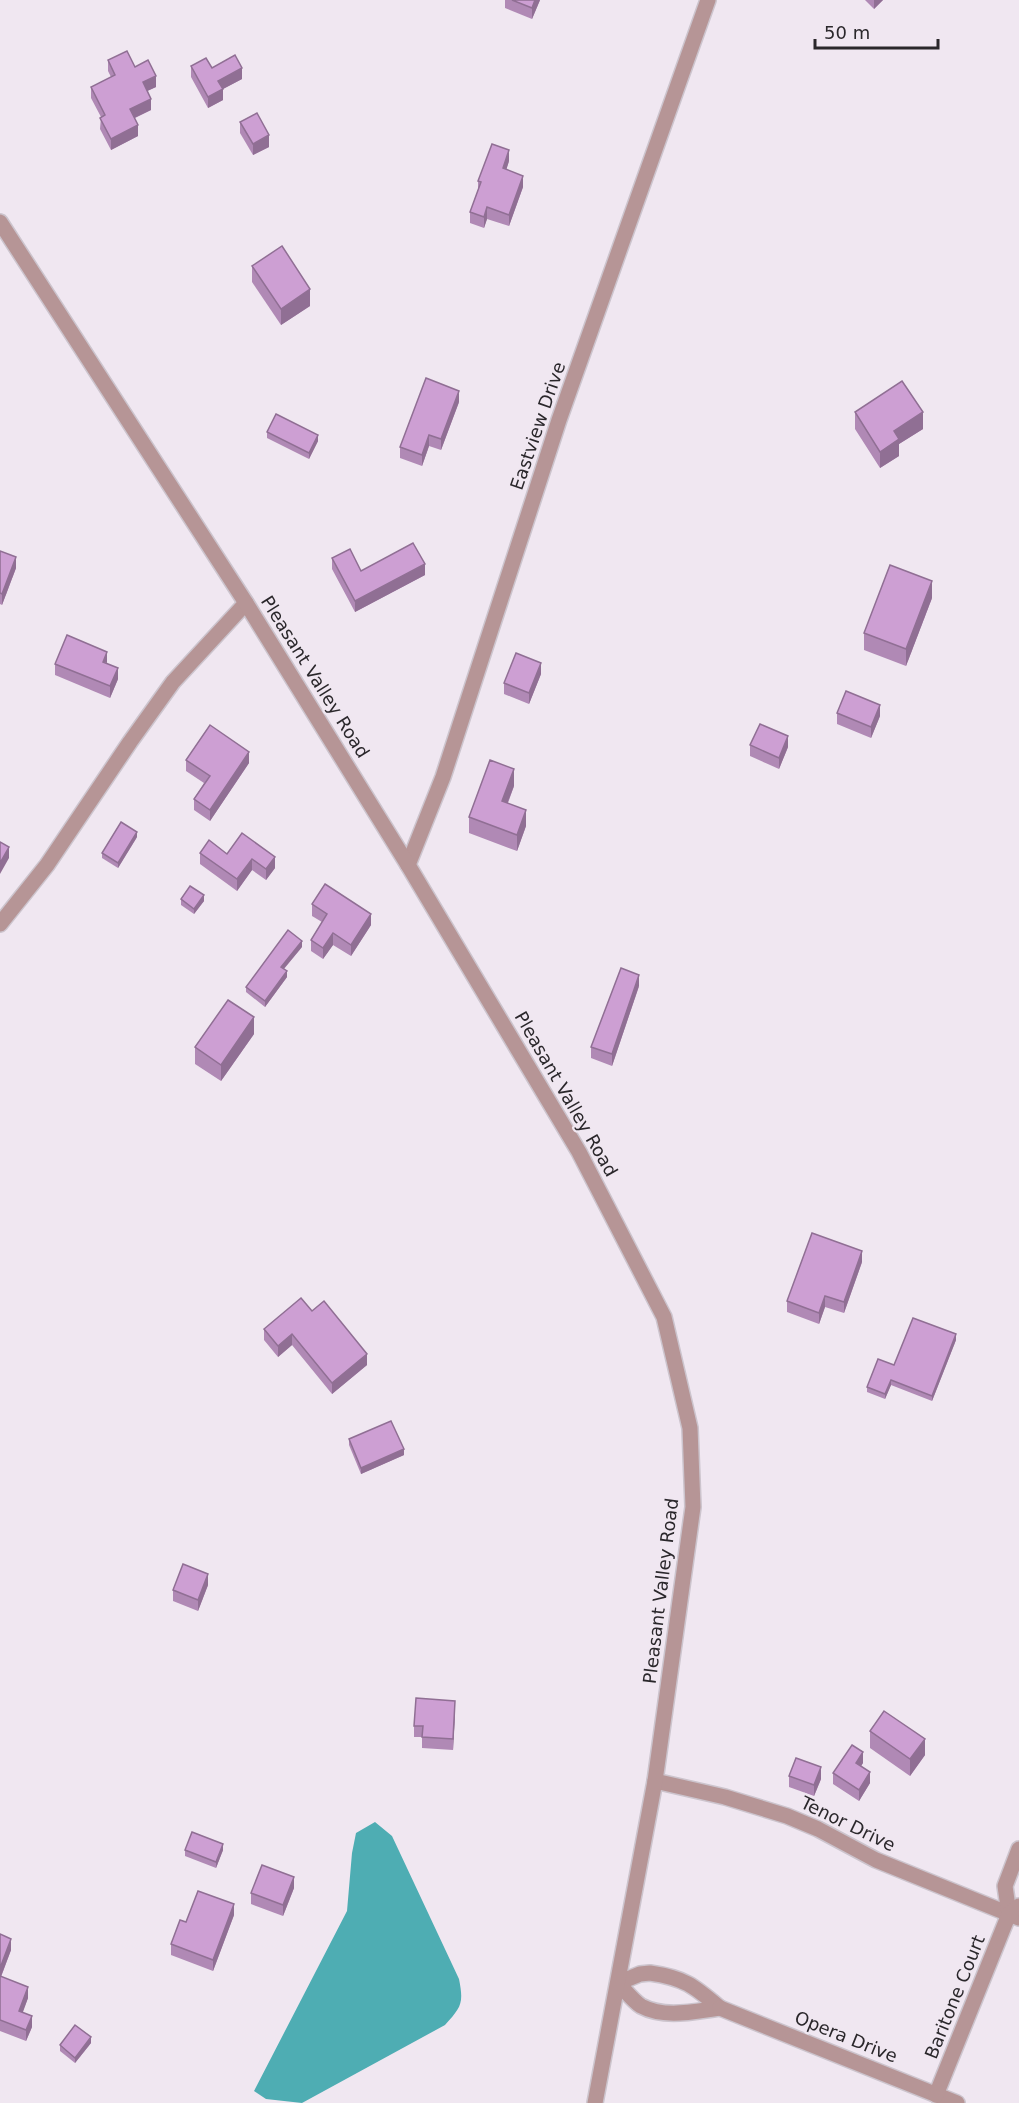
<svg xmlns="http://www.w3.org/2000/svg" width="1019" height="2103" font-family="'DejaVu Sans',sans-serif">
<rect width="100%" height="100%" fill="#f0e7f1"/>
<!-- water -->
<path fill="#4eadb3" d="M375,1822L392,1836L459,1979C464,2004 461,2007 445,2025L302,2103L266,2099L254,2091L347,1911L352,1853L356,1833Z"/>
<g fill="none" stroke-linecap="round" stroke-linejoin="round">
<!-- minor casing -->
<g stroke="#ccc4cd" stroke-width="18">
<g id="minor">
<polyline points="408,865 443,777 559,420 708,0"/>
<polyline points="0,924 47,865 130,742 173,682 246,603"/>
<polyline points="655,1781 725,1797 787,1816 818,1829 876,1860 1019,1918"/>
<polyline points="1009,1914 1005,1886 1019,1849"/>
<path d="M650,1973C685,1978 694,1986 720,2008C696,2011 665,2019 641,2006C632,2000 625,1990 618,1983L640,1974Z"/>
<polyline points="720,2008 957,2103"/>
<polyline points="936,2095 1009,1914 1019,1906"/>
</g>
</g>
<!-- tertiary casing -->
<g stroke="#ccc4cd" stroke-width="18">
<polyline id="tertiary" points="0,222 246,603 408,865 579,1152 664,1317 690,1428 693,1507 655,1781 595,2103"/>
</g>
<!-- minor -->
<use href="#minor" stroke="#b69596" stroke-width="15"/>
<!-- tertiary -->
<use href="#tertiary" stroke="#b69596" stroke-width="15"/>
</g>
<!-- wall -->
<g fill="#b089b5">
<polygon points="505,0 540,0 532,19 505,8"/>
<polygon points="865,0 883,0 874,9"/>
<polygon points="108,60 135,67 156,87 147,91 151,110 135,118 138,136 111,150 100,129 101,117 91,98 91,87 111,77 108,71"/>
<polygon points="191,66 212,68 242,79 223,89 223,100 208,108 191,77"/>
<polygon points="240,122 269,147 253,155 240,133"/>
<polygon points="509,161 506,170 523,187 509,226 487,219 484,228 470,223 470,212 478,190 478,181"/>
<polygon points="252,266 310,306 281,325 252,282"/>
<polygon points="459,402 441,450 429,446 422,466 400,458 400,447"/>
<polygon points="855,412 923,429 899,444 899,456 880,468 855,429"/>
<polygon points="267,432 318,441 309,459 267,438"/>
<polygon points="0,551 16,568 2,605 0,604"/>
<polygon points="332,558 361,571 425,575 355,612 332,569"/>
<polygon points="932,598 906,666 864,650 864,633"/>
<polygon points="107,663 118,679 110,698 55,675 55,664"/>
<polygon points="541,674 529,704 504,694 504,683"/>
<polygon points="837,713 880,716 871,738 837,724"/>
<polygon points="750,745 788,747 779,769 750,756"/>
<polygon points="186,760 249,763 210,821 194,810 194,799 204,783 186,771"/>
<polygon points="514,786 508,803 526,826 517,851 469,833 469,817"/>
<polygon points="242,833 275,868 266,880 252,870 237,891 200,864 200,853 227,854"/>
<polygon points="137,837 118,868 102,858 102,853"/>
<polygon points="181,899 204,901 194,914 181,905"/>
<polygon points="312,904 371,925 351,956 333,945 323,959 311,951 311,940 322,922 312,916"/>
<polygon points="302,947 284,969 287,977 265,1007 246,992 246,987"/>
<polygon points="639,986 612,1066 591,1058 591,1047"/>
<polygon points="254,1034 221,1081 195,1064 195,1047"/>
<polygon points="862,1262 844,1313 825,1307 819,1324 787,1312 787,1301"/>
<polygon points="312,1311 367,1365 332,1394 292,1345 278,1357 264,1340 264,1329"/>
<polygon points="956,1340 932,1401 891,1385 885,1399 867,1392 867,1387 894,1365"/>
<polygon points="349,1439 404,1455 361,1474 349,1445"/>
<polygon points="208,1585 198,1611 173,1601 173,1590"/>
<polygon points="455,1712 453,1750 422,1748 422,1737 414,1737 414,1726"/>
<polygon points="870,1731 925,1755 910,1776 870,1748"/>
<polygon points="863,1763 861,1766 870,1783 859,1801 833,1784 833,1773"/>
<polygon points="789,1776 821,1779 814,1796 789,1787"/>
<polygon points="185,1850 223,1850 216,1868 185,1856"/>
<polygon points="294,1888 283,1916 251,1904 251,1893"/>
<polygon points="234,1915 213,1971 171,1955 171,1944 186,1922"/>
<polygon points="0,1934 11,1950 1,1977 28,1998 22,2013 32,2027 26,2041 0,2031"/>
<polygon points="91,2043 75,2063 60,2051 60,2045"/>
</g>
<!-- shaded-wall -->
<g fill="#906f94">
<polygon points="535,0 540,0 532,19 532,8"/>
<polygon points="874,0 883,0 874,9"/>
<polygon points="242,68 242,79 223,89 223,100 208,108 208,97 218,81"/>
<polygon points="156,76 156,87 143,93 143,82"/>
<polygon points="151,99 151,110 130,120 130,109"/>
<polygon points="138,125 138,136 111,150 111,139"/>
<polygon points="269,135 269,147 253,155 253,144"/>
<polygon points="509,150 509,161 503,180 503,168"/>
<polygon points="523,176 523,187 509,226 509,215"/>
<polygon points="487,207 487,219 484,228 484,217"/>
<polygon points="310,289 310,306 281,325 281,309"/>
<polygon points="459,391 459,402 441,450 441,439"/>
<polygon points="923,412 923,429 899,444 899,456 880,468 880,452 894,431"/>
<polygon points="318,435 318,441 309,459 309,453"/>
<polygon points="429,435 429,446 422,466 422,455"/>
<polygon points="16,557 16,568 2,605 2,594"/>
<polygon points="425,564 425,575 355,612 355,601"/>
<polygon points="932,581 932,598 906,666 906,649"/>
<polygon points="107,652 107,663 103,662"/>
<polygon points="541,663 541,674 529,704 529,693"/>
<polygon points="118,668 118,679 110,698 110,686"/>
<polygon points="880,705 880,716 871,738 871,727"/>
<polygon points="788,736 788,747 779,769 779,758"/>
<polygon points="249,752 249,763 210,821 210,810"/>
<polygon points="514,769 514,786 502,817 502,801"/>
<polygon points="526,810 526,826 517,851 517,835"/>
<polygon points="137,832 137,837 118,868 118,863"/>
<polygon points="9,847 9,858 0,874 0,863"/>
<polygon points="275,857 275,868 266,880 266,869"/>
<polygon points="252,859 252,870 237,891 237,879"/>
<polygon points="204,895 204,901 194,914 194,909"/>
<polygon points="371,914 371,925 351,956 351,945"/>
<polygon points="333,933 333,945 323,959 323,948"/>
<polygon points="302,941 302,947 281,972 281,967"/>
<polygon points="287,971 287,977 265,1007 265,1001"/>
<polygon points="639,975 639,986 612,1066 612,1054"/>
<polygon points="254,1017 254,1034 221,1081 221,1065"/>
<polygon points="862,1251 862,1262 844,1313 844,1302"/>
<polygon points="825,1296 825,1307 819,1324 819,1313"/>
<polygon points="292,1334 292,1345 278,1357 278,1346"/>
<polygon points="956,1334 956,1340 932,1401 932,1396"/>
<polygon points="367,1354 367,1365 332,1394 332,1383"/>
<polygon points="891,1380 891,1385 885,1399 885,1394"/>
<polygon points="404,1449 404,1455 361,1474 361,1468"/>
<polygon points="208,1574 208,1585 198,1611 198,1600"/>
<polygon points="455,1701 455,1712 453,1750 453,1739"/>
<polygon points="925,1739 925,1755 910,1776 910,1759"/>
<polygon points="863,1752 863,1763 856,1774 856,1763"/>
<polygon points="821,1767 821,1779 814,1796 814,1785"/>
<polygon points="870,1772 870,1783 859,1801 859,1790"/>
<polygon points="223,1844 223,1850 216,1868 216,1862"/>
<polygon points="294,1877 294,1888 283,1916 283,1905"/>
<polygon points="234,1904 234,1915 213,1971 213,1960"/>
<polygon points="11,1939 11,1950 0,1979 0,1968"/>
<polygon points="28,1987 28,1998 19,2023 19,2011"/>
<polygon points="32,2016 32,2027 26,2041 26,2030"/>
<polygon points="91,2037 91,2043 75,2063 75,2058"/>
</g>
<!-- building -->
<g fill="#cd9fd3" stroke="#906f94" stroke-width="1.5">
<polygon points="512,0 535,0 532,8"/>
<polygon points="127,51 135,67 148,60 156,76 143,82 151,99 130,109 138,125 111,139 100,118 105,115 91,87 115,75 108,60"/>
<polygon points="235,55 242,68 218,81 223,89 208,97 191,66 206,58 212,68"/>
<polygon points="257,113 269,135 253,144 240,122"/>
<polygon points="492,144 509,150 503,168 523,176 509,215 487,207 484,217 470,212 481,182 478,181"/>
<polygon points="282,246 310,289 281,309 252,266"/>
<polygon points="426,378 459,391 441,439 429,435 422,455 400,447"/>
<polygon points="902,381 923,412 894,431 899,439 880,452 855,412"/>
<polygon points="276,414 318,435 309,453 267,432"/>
<polygon points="413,543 425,564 355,601 332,558 350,549 361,571"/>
<polygon points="0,551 16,557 2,594 0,593"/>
<polygon points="890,565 932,581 906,649 864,633"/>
<polygon points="67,635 107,652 103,662 118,668 110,686 55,664"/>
<polygon points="516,653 541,663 529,693 504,683"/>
<polygon points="846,691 880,705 871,727 837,713"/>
<polygon points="760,724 788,736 779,758 750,745"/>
<polygon points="210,725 249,752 210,810 194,799 210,776 186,760"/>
<polygon points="490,760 514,769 502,801 526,810 517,835 469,817"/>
<polygon points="121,822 137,832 118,863 102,853"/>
<polygon points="242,833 275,857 266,869 252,859 237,879 200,853 209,840 227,854"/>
<polygon points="0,842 9,847 0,863"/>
<polygon points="325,884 371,914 351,945 333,933 323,948 311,940 327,914 312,904"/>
<polygon points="190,886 204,895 194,909 181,899"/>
<polygon points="288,930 302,941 281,967 287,971 265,1001 246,987"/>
<polygon points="621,968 639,975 612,1054 591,1047"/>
<polygon points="228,1000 254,1017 221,1065 195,1047"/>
<polygon points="812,1233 862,1251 844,1302 825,1296 819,1313 787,1301"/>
<polygon points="301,1298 312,1311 324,1301 367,1354 332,1383 292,1334 278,1346 264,1329"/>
<polygon points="913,1318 956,1334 932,1396 891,1380 885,1394 867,1387 878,1359 894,1365"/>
<polygon points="391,1421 404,1449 361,1468 349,1439"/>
<polygon points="183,1564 208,1574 198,1600 173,1590"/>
<polygon points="416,1698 455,1701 453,1739 422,1737 423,1726 414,1726"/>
<polygon points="884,1711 925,1739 910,1759 870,1731"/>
<polygon points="852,1745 863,1752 856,1763 870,1772 859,1790 833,1773"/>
<polygon points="796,1758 821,1767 814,1785 789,1776"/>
<polygon points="192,1832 223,1844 216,1862 185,1850"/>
<polygon points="262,1865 294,1877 283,1905 251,1893"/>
<polygon points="198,1891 234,1904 213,1960 171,1944 180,1920 186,1922"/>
<polygon points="0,1934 11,1939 0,1968"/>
<polygon points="0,1976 28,1987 19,2011 32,2016 26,2030 0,2020"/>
<polygon points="75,2025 91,2037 75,2058 60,2045"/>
</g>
<g text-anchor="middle" stroke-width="4.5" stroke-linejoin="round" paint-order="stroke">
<!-- street labels -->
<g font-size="18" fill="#2a272b" stroke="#f0e7f1">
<text transform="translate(538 426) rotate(-71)" y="6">Eastview Drive</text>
<text transform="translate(315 677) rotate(58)" y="6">Pleasant Valley Road</text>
<text transform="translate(566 1094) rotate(60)" y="6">Pleasant Valley Road</text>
<text transform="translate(661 1591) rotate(-83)" y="6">Pleasant Valley Road</text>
<text transform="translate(848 1824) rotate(26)" y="6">Tenor Drive</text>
<text transform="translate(955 1997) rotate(-68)" y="6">Baritone Court</text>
<text transform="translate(846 2037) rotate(22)" y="6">Opera Drive</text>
</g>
</g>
<!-- scale -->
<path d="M815 39v9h123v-9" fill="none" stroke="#2a272b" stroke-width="3"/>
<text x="824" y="39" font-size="18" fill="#2a272b" stroke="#f0e7f1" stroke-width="4.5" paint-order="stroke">50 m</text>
</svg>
